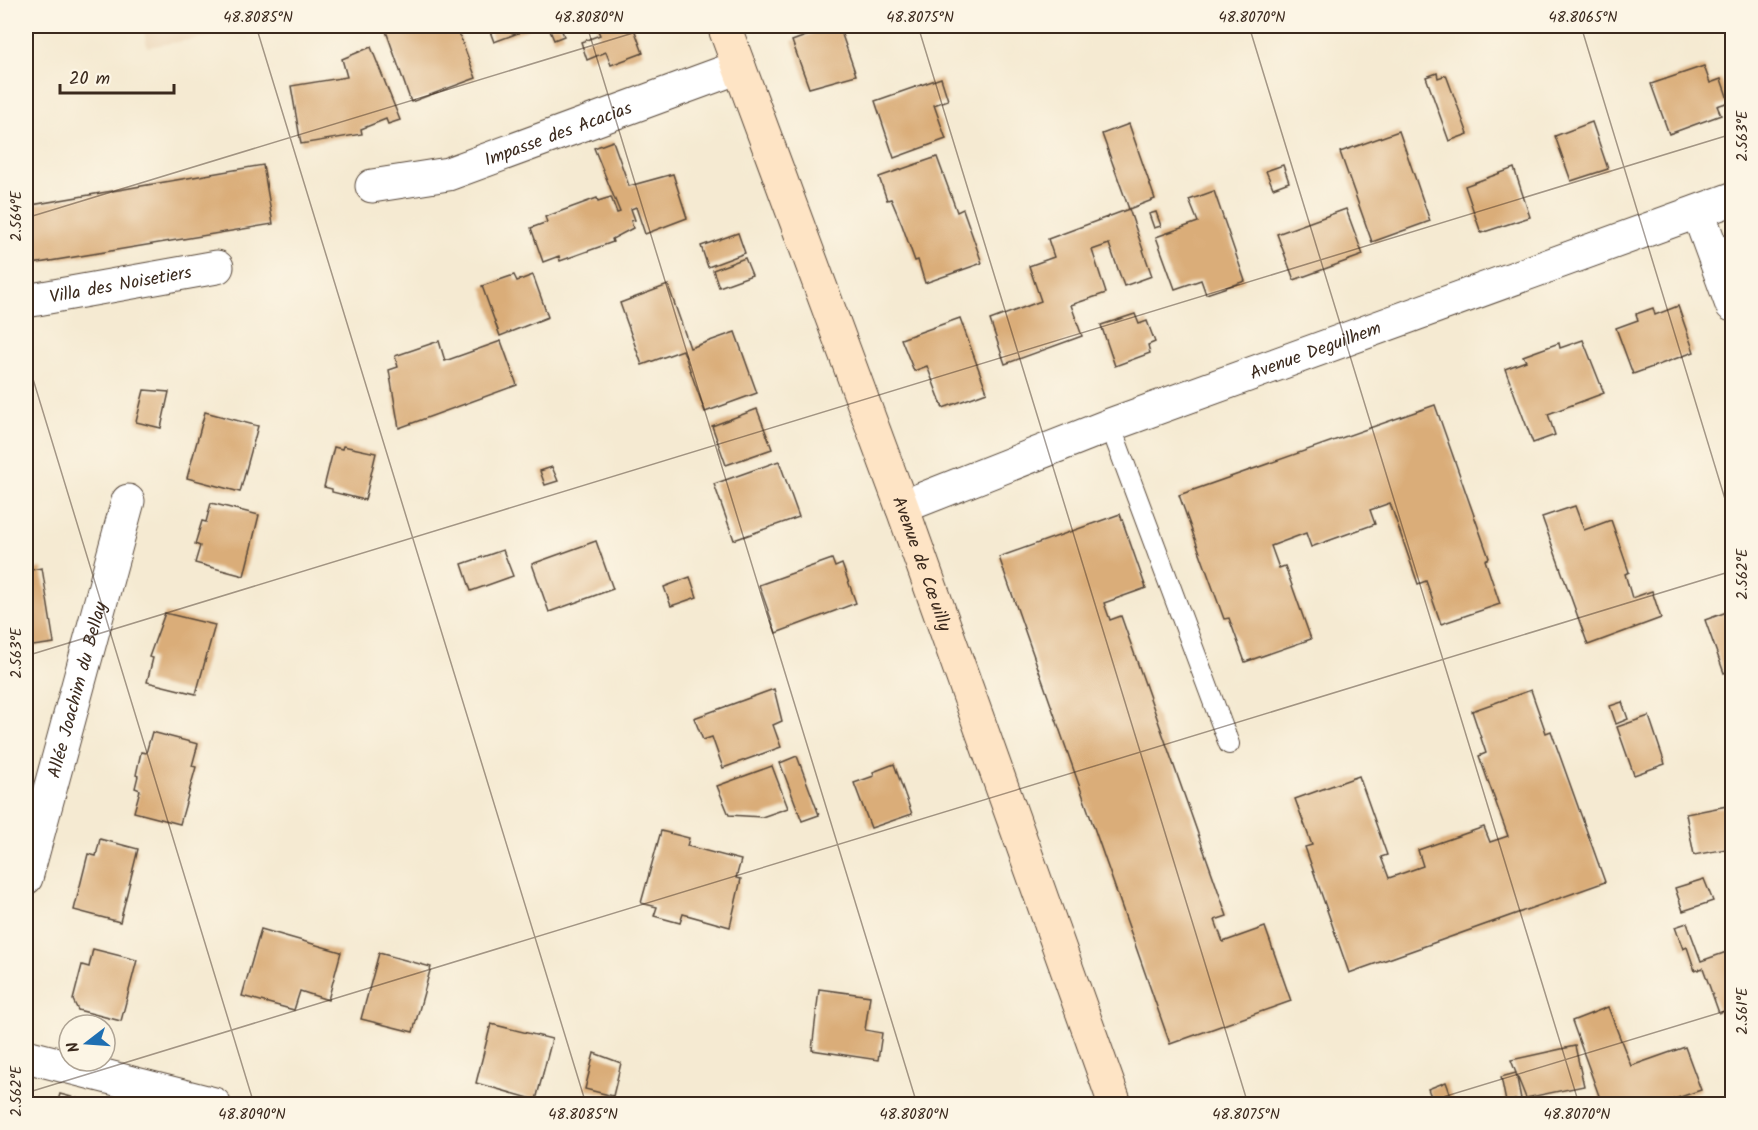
<svg xmlns="http://www.w3.org/2000/svg" width="1758" height="1130" font-family="Kalam,sans-serif">
<rect width="100%" height="100%" fill="#fcf5e5"/>
<filter id="ink" filterUnits="userSpaceOnUse"><feTurbulence type="fractalNoise" baseFrequency=".0167" numOctaves="2"/><feDisplacementMap in="SourceGraphic" scale="12" xChannelSelector="R" yChannelSelector="G"/><feConvolveMatrix kernelMatrix="1 2 1 2 8 2 1 2 1" color-interpolation-filters="sRGB"/></filter>
<filter id="wash" filterUnits="userSpaceOnUse"><feTurbulence type="fractalNoise" baseFrequency=".008" numOctaves="4" result="noise"/><feDisplacementMap in="SourceGraphic" scale="24" xChannelSelector="R" yChannelSelector="G"/><feGaussianBlur stdDeviation="1.35" result="paint"/><feColorMatrix in="noise" values="0 0 0 0 0 0 0 0 0 0 0 0 0 0 0 0 0 1.4 0 .05"/><feComposite in="paint" operator="in"/></filter>
<g filter="url(#wash)">
<rect width="100%" height="100%" fill="#f5ead2"/>
<!-- built -->
<polygon fill="#ecd7ba" points="143,26 276,26 147,47"/>
<g id="blocks">
<!-- building -->
<g fill="#daad79">
<polygon points="400,26 456,26 476,78 411,102 386,31"/>
<polygon points="488,26 537,26 494,42"/>
<polygon points="548,26 560,26 564,36 554,40"/>
<polygon points="596,26 633,26 643,53 611,65 606,52 587,60 581,42 600,35"/>
<polygon points="824,26 839,26 856,75 809,88 792,41 814,33 813,29"/>
<polygon points="371,47 400,120 388,124 386,119 361,129 362,134 301,144 291,86 347,77 342,59"/>
<polygon points="1704,66 1710,83 1721,79 1729,102 1717,106 1721,115 1669,134 1651,84"/>
<polygon points="1437,73 1438,78 1446,75 1468,134 1449,141 1426,77"/>
<polygon points="941,78 948,100 934,105 946,139 894,158 875,101"/>
<polygon points="1592,122 1608,169 1571,181 1555,136"/>
<polygon points="1129,124 1155,199 1129,209 1102,134"/>
<polygon points="1399,131 1430,221 1372,242 1340,152"/>
<polygon points="613,141 629,186 673,174 687,218 645,234 636,207 631,209 635,220 631,221 633,228 612,239 613,242 560,261 559,256 543,262 531,228 547,222 545,217 597,198 598,201 611,197 617,213 620,212 594,148"/>
<polygon points="937,157 957,212 963,209 982,263 925,283 918,260 915,261 902,225 891,199 887,200 879,177"/>
<polygon points="263,165 273,224 26,265 26,206"/>
<polygon points="1283,165 1289,182 1273,188 1266,171"/>
<polygon points="1514,168 1530,217 1481,233 1465,186"/>
<polygon points="1214,191 1245,281 1206,294 1201,280 1175,289 1156,237 1198,222 1189,200"/>
<polygon points="1129,209 1152,276 1124,286 1109,244 1092,250 1106,293 1071,305 1082,336 1005,364 990,320 1041,301 1029,266 1054,257 1048,239"/>
<polygon points="1346,209 1363,255 1294,280 1277,234"/>
<polygon points="1156,212 1161,226 1154,228 1149,214"/>
<polygon points="738,233 745,253 708,267 701,246"/>
<polygon points="745,258 752,275 719,287 713,270"/>
<polygon points="514,275 517,281 533,275 548,317 500,336 482,286"/>
<polygon points="668,285 690,348 735,332 757,393 705,412 683,350 642,365 620,303"/>
<polygon points="1678,306 1694,352 1633,374 1616,328 1638,320 1636,314 1653,308 1655,315"/>
<polygon points="1135,314 1139,324 1147,321 1155,342 1148,345 1150,353 1115,366 1101,325"/>
<polygon points="960,318 987,392 943,408 927,366 914,371 901,339"/>
<polygon points="1583,340 1604,393 1548,414 1555,435 1533,443 1505,369 1526,361 1523,356 1559,343 1560,348"/>
<polygon points="439,341 445,361 501,341 517,385 399,428 389,370 398,367 395,356"/>
<polygon points="144,390 169,392 161,428 136,422"/>
<polygon points="1435,405 1489,558 1485,560 1500,604 1441,624 1426,581 1418,584 1390,503 1370,510 1375,524 1311,547 1306,533 1271,546 1279,568 1285,566 1311,639 1245,662 1229,618 1224,619 1179,495"/>
<polygon points="757,409 772,449 726,465 712,426"/>
<polygon points="205,412 258,426 240,492 187,478"/>
<polygon points="343,446 376,453 365,500 332,492 332,489 324,487 334,447 342,449"/>
<polygon points="779,461 799,517 734,540 714,484"/>
<polygon points="552,467 558,481 545,485 540,471"/>
<polygon points="211,503 259,515 244,576 195,563 200,546 195,544 202,521 206,522"/>
<polygon points="1575,506 1584,530 1611,520 1629,572 1625,574 1632,598 1652,591 1661,618 1588,645 1542,517"/>
<polygon points="1120,514 1146,588 1104,603 1110,620 1121,616 1227,916 1215,920 1223,942 1265,927 1291,1001 1170,1044 999,557"/>
<polygon points="596,541 613,589 549,612 532,564"/>
<polygon points="503,550 513,576 471,591 462,564"/>
<polygon points="832,559 835,567 842,564 856,603 776,633 759,585"/>
<polygon points="42,568 54,643 26,647 26,571"/>
<polygon points="690,577 697,597 671,606 664,587"/>
<polygon points="1732,610 1732,670 1724,673 1705,620"/>
<polygon points="165,613 215,625 196,694 147,682 153,658 149,657"/>
<polygon points="774,689 782,721 773,725 781,747 723,768 712,737 703,740 694,718"/>
<polygon points="1531,690 1546,733 1551,731 1605,882 1349,973 1305,847 1312,845 1295,799 1359,776 1387,855 1381,857 1389,878 1423,866 1418,850 1484,827 1490,842 1508,836 1479,756 1486,753 1472,711"/>
<polygon points="1622,702 1628,719 1616,724 1610,706"/>
<polygon points="1649,716 1665,764 1634,775 1617,727"/>
<polygon points="152,732 198,744 192,766 196,767 180,824 134,812 140,790 135,788 138,776 136,775 141,752 146,753"/>
<polygon points="797,756 819,815 802,821 780,763"/>
<polygon points="894,764 912,814 871,828 854,783 874,776 873,772"/>
<polygon points="772,766 788,808 762,817 729,815 717,786"/>
<polygon points="1732,805 1732,848 1694,855 1686,814"/>
<polygon points="661,831 689,838 687,846 741,860 736,878 741,879 730,927 683,914 680,923 654,916 657,907 641,903"/>
<polygon points="100,839 138,849 120,922 74,910 88,854 96,856"/>
<polygon points="1704,879 1713,901 1683,911 1675,888"/>
<polygon points="1687,923 1701,961 1732,950 1732,1008 1719,1013 1703,968 1695,971 1687,947 1683,949 1675,927"/>
<polygon points="261,929 341,952 328,1000 300,991 294,1010 242,996"/>
<polygon points="93,949 137,960 121,1021 78,1010 73,1000 82,965 89,967"/>
<polygon points="379,953 431,967 413,1032 361,1019"/>
<polygon points="819,989 870,996 865,1030 882,1033 878,1060 812,1050"/>
<polygon points="1608,1007 1631,1066 1685,1047 1701,1090 1660,1104 1602,1104 1572,1021"/>
<polygon points="491,1024 552,1039 536,1100 476,1083"/>
<polygon points="1575,1046 1584,1086 1526,1098 1516,1073 1521,1099 1506,1102 1501,1077 1516,1073 1511,1060"/>
<polygon points="594,1053 621,1063 613,1096 585,1089"/>
<polygon points="1446,1082 1454,1104 1434,1104 1428,1089"/>
<polygon points="60,1094 83,1100 81,1104 57,1104"/>
</g>
</g>
</g>
<g filter="url(#ink)">
<use href="#blocks" fill-opacity="0" stroke="#574739" stroke-width="1.5"/>
<g fill="none" stroke-linecap="round" stroke-linejoin="round">
<!-- lane casing -->
<g stroke="#574739" stroke-width="22">
<polyline id="lane" points="1110,425 1229,744"/>
</g>
<!-- street casing -->
<g stroke="#574739" stroke-width="35">
<g id="street">
<path id="s1" d="M372,186L448,174L739,67"/>
<polyline points="1698,212 1732,305"/>
<path id="s2" d="M26,301L217,267"/>
<path id="s3" d="M902,507L1110,425L1732,199"/>
<path id="s4" d="M26,878L128,501"/>
<polyline points="26,1056 214,1104"/>
</g>
</g>
<!-- secondary casing -->
<g stroke="#574739" stroke-width="35">
<g id="secondary">
<path id="s5" d="M724,26L902,507L1115,1104"/>
</g>
</g>
<!-- lane -->
<use href="#lane" stroke="#fff" stroke-width="20"/>
<!-- street -->
<use href="#street" stroke="#fff" stroke-width="33"/>
<!-- secondary -->
<use href="#secondary" stroke="#fee4c5" stroke-width="33"/>
</g>
</g>
<!-- ticks -->
<path fill="none" stroke="#3b2a1e" stroke-width="1.5" stroke-opacity="0.45" d="M256,26L586,1104M587,26L917,1104M918,26L1248,1104M1249,26L1579,1104M1581,26L1732,522M26,218L656,26M26,356L254,1104M26,656L1732,134M26,1093L1732,571M1420,1104L1732,1009"/>
<g text-anchor="middle" stroke-width="5" stroke-linejoin="round" paint-order="stroke">
<!-- street labels -->
<g font-size="18" fill="#3b2a1e" stroke="#fcf5e5">
<text dy="6" stroke="none"><textPath href="#s1" startOffset="194">Impasse des Acacias</textPath></text>
<text dy="6" stroke="none"><textPath href="#s2" startOffset="96">Villa des Noisetiers</textPath></text>
<text dy="6" stroke="none"><textPath href="#s3" startOffset="442">Avenue Deguilhem</textPath></text>
<text dy="6" stroke="none"><textPath href="#s5" startOffset="573">Avenue de Cœuilly</textPath></text>
<text dy="6" stroke="none"><textPath href="#s4" startOffset="195">Allée Joachim du Bellay</textPath></text>
</g>
</g>
<!-- margin -->
<rect width="1758" height="1130" fill="none" stroke="#fcf5e5" stroke-width="66"/>
<!-- north arrow -->
<g transform="translate(87 1043) rotate(253)"><circle r="28" fill="#fcf5e5" stroke="#afa495" stroke-width="1.5"/>
<path d="M0-4.5L10 22L0 15L-10 22Z" fill="#1f6fb2"/>
<text y="-9" font-size="16" font-weight="bold" text-anchor="middle" fill="#3b2a1e">N</text>
</g>
<!-- scale -->
<path d="M60 84v9h114v-9" fill="none" stroke="#3b2a1e" stroke-width="3"/>
<text x="69" y="84" font-size="18" fill="#3b2a1e" stroke="#fcf5e5" stroke-width="4.5" paint-order="stroke">20 m</text>
<rect x="33" y="33" width="1692" height="1064" fill="none" stroke="#3b2a1e" stroke-width="2"/>
<g font-size="15" text-anchor="middle" fill="#3b2a1e">
<text x="258" y="22">48.8085°N</text>
<text x="589" y="22">48.8080°N</text>
<text x="920" y="22">48.8075°N</text>
<text x="1252" y="22">48.8070°N</text>
<text x="1583" y="22">48.8065°N</text>
<text transform="translate(1742 136) rotate(-90)" y="5">2.563°E</text>
<text transform="translate(16 216) rotate(-90)" y="5">2.564°E</text>
<text transform="translate(1742 574) rotate(-90)" y="5">2.562°E</text>
<text transform="translate(16 653) rotate(-90)" y="5">2.563°E</text>
<text transform="translate(1742 1011) rotate(-90)" y="5">2.561°E</text>
<text transform="translate(16 1091) rotate(-90)" y="5">2.562°E</text>
<text x="252" y="1119">48.8090°N</text>
<text x="583" y="1119">48.8085°N</text>
<text x="914" y="1119">48.8080°N</text>
<text x="1246" y="1119">48.8075°N</text>
<text x="1577" y="1119">48.8070°N</text>
</g>
</svg>
